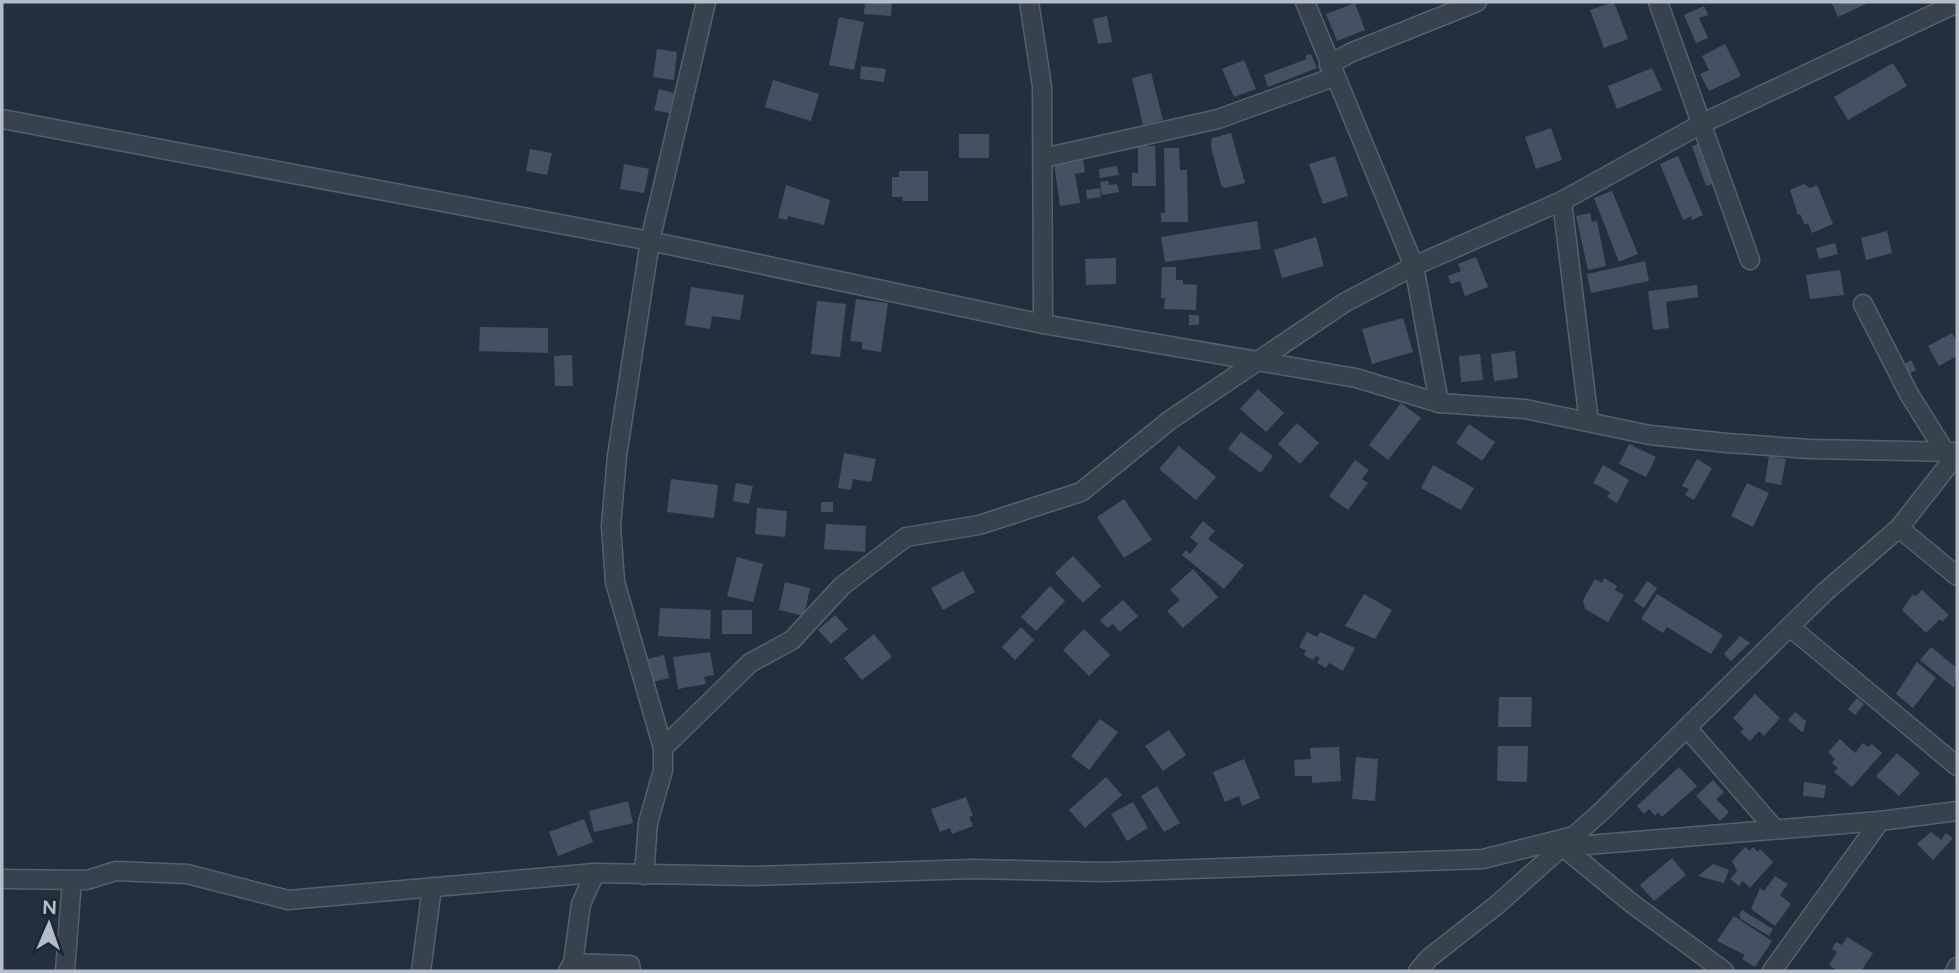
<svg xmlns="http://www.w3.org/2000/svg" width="1959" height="973" font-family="Figtree,sans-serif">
<rect width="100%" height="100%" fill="#242f3e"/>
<!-- building -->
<g fill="#455162">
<polygon points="865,2 892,2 891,16 864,14"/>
<polygon points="1614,2 1628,39 1604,48 1590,10"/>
<polygon points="1831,2 1870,2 1838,17"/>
<polygon points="1355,3 1365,30 1337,41 1326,14"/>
<polygon points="1704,6 1708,15 1699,18 1708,38 1696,43 1684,15"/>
<polygon points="1107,16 1112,42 1098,44 1093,19"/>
<polygon points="839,17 864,22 854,70 829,65"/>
<polygon points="1725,44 1741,76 1709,91 1700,74 1709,70 1702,56"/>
<polygon points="657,49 677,52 674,80 653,77"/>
<polygon points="1311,54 1317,68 1268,87 1264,75 1307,59 1305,56"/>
<polygon points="1244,60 1256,89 1234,97 1222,69"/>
<polygon points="1893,63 1907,86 1848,120 1834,97"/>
<polygon points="861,66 886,69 884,82 860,79"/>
<polygon points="1652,68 1662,90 1617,109 1608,86"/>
<polygon points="1151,73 1163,120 1143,125 1132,78"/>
<polygon points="773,80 819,94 811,121 765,107"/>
<polygon points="659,89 674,93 669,113 654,110"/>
<polygon points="1551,128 1562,160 1536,169 1525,137"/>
<polygon points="1231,133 1245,183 1225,188 1221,185 1211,147 1212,138"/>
<rect x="959" y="134" width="30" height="24"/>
<polygon points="1707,141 1721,181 1706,186 1692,146"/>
<polygon points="1138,146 1155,146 1156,186 1132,186 1132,173 1138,173"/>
<polygon points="1164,148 1179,148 1180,170 1187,170 1188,222 1161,222 1161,213 1165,213"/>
<polygon points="530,149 552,153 547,175 526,171"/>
<polygon points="1335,156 1348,196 1323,204 1309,164"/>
<polygon points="1678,156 1703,215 1692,220 1691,216 1683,220 1660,164"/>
<polygon points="1083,159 1085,172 1075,174 1080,203 1060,206 1054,164"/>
<polygon points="624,164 649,169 644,193 620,189"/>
<polygon points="1117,166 1119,175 1100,178 1099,169"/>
<polygon points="899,171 928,171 928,201 903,201 902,197 892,197 892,177 899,177"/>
<polygon points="1108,181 1109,185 1117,184 1119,192 1102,195 1100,182"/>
<polygon points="1804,184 1810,188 1817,185 1833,224 1812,233 1808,223 1805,225 1800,214 1798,215 1790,190"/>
<polygon points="786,185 830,200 824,225 788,216 787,220 778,218"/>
<polygon points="1100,188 1101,197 1087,199 1086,190"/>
<polygon points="1612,191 1638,254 1619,262 1594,198"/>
<polygon points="1590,213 1592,222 1597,221 1606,266 1588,270 1576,216"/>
<polygon points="1257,221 1261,249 1165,262 1161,237"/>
<polygon points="1887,231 1892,253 1866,260 1861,238"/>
<polygon points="1316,237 1324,266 1282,278 1274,250"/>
<polygon points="1835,243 1838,254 1819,259 1816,248"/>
<polygon points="1476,257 1488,287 1465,296 1460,281 1451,284 1448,276 1461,271 1458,264"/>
<polygon points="1116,258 1116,284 1086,285 1085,259"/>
<polygon points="1645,261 1649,281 1591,293 1587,274"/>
<polygon points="1162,267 1176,267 1176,280 1183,280 1183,284 1197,285 1196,310 1164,309 1165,298 1161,298"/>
<polygon points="1840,270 1844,295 1810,299 1806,275"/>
<polygon points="1697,285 1698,297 1666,302 1669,328 1653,330 1648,291"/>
<polygon points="691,287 744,295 740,320 712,316 710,329 685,325"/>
<polygon points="856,299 888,303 881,352 862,349 862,342 850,341"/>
<polygon points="817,301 846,304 840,357 811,354"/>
<rect x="1189" y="315" width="10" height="10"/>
<polygon points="1403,318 1413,352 1372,364 1362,329"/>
<polygon points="480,327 548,328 548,353 479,351"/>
<polygon points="1952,333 1957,342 1957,356 1939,366 1928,346"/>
<polygon points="1515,351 1518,378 1494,381 1491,354"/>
<polygon points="1480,354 1483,380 1461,382 1459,356"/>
<polygon points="572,355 573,386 555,386 554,356"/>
<polygon points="1911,360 1916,370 1907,375 1901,366"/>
<polygon points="1258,389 1284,413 1266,432 1240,409"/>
<polygon points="1401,403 1421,418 1388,460 1369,445"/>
<polygon points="1297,423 1319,443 1300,464 1278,444"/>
<polygon points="1469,424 1495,442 1482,461 1456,443"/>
<polygon points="1241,432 1273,456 1261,473 1228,449"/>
<polygon points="1629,444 1656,457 1646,477 1619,464"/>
<polygon points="1179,446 1216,477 1196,500 1159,469"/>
<polygon points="844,453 876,459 871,482 853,479 851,490 838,488"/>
<polygon points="1769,456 1786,459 1781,485 1765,482"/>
<polygon points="1697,459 1712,468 1694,500 1685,495 1689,489 1682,486"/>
<polygon points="1355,460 1369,470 1362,479 1368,483 1348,510 1329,496"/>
<polygon points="1433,465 1474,488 1461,510 1421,488"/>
<polygon points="1603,465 1629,480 1617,503 1607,497 1610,492 1593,483"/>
<polygon points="671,479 718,485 714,518 667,512"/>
<polygon points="736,483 753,486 749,504 733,501"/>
<polygon points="1747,483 1769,493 1753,527 1731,516"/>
<polygon points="1124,499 1152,540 1124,558 1097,517"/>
<rect x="821" y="502" width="12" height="10"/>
<polygon points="757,508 787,511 785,537 755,534"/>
<polygon points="1203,521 1215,531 1208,539 1244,565 1224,589 1182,555 1186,550 1190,554 1198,544 1190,537"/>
<polygon points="826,524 866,526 865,552 824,549"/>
<polygon points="1073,556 1101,586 1083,603 1055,573"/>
<polygon points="737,557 763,564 753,602 727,596"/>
<polygon points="1193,569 1218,597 1183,628 1167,611 1180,600 1170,590"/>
<polygon points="963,571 975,592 943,610 931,588"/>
<polygon points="1604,578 1617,586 1615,590 1624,595 1608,622 1585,609 1583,600 1595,579 1602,583"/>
<polygon points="1647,581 1657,588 1644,608 1634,601"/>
<polygon points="785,582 810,588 804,616 779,610"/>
<polygon points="1050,586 1065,601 1036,631 1021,617"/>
<polygon points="1922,590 1949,615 1942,622 1940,619 1926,633 1902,610 1913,594 1916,596"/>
<polygon points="1364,594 1392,610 1375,639 1345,626"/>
<polygon points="1657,594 1723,635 1711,654 1667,627 1663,633 1641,619"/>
<polygon points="1123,600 1138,616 1120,632 1113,624 1107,628 1100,620"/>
<polygon points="660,608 711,610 710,639 658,636"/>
<rect x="722" y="610" width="30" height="24"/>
<polygon points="835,615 848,629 831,644 818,630"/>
<polygon points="1021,627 1034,640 1015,660 1002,647"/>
<polygon points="1084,629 1110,655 1089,676 1063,650"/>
<polygon points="1307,632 1317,637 1320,632 1355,648 1343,671 1329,663 1326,668 1317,663 1320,658 1316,656 1313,660 1304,655 1306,651 1299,647"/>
<polygon points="874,634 892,657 862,680 844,658"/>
<polygon points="1740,636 1750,643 1731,661 1724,654"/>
<polygon points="1931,647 1957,668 1954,688 1920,660"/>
<polygon points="710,652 714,675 704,677 706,684 678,689 673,657"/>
<polygon points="664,655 669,678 652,682 647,659"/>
<polygon points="1917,662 1936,678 1913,708 1896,694"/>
<polygon points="1755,694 1780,718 1764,736 1759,731 1750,741 1740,732 1744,729 1733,718"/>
<polygon points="1499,697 1532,697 1531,727 1498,727"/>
<polygon points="1857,698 1864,704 1855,715 1848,709"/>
<polygon points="1795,712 1806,721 1803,733 1788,720"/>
<polygon points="1100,719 1118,732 1089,770 1071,756"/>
<polygon points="1169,730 1186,755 1163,771 1145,746"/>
<polygon points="1840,739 1855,753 1863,743 1868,747 1872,744 1882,753 1852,787 1834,772 1838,768 1832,763 1835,759 1828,752"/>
<polygon points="1498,746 1528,746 1527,782 1497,781"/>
<polygon points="1339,747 1341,781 1312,783 1312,776 1295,776 1294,760 1311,759 1310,748"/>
<polygon points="1897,753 1920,773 1899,796 1876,776"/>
<polygon points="1356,757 1378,759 1375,801 1352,799"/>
<polygon points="1244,759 1260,798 1242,806 1239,796 1225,802 1213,772"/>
<polygon points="1679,767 1697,786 1662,817 1658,812 1655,816 1649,809 1644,814 1637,806"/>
<polygon points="1106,777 1122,795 1085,828 1069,810"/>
<polygon points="1713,780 1724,792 1716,799 1729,812 1720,821 1696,796"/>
<polygon points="1804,782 1826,785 1824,798 1803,796"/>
<polygon points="1157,786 1180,823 1164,832 1141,796"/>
<polygon points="966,797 973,816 969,817 973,826 952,834 950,828 940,832 931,809"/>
<polygon points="628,801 633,823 594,832 589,811"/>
<polygon points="1133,802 1148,828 1127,841 1111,814"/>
<polygon points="584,819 593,842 558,856 549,832"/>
<polygon points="1931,832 1941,840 1946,833 1953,838 1933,860 1917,844"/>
<polygon points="1745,847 1750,851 1753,847 1758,852 1760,849 1773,862 1750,888 1743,881 1739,886 1730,879 1737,871 1732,861"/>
<polygon points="1672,858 1686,875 1654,901 1640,885"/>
<polygon points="1713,864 1729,870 1724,883 1698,876"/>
<polygon points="1775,876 1788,884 1780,895 1791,904 1775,926 1751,909 1760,888 1764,891"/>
<polygon points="1742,910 1773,929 1769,936 1741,919 1739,914"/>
<polygon points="1734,916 1772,941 1755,967 1742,959 1745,955 1717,941"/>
<polygon points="1847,937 1873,953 1861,971 1838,971 1829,965 1837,952 1832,949 1836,942 1842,945"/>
</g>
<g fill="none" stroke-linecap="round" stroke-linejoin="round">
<!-- minor casing -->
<g stroke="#565f6c" stroke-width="21">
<g id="minor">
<polyline points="1029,2 1042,86 1043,324"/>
<polyline points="1305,2 1414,266 1439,403"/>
<polyline points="1658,2 1750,260"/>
<polyline points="1329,65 1350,53 1477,2"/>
<polyline points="2,119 650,241 1043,324 1356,378 1439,403 1525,409 1650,435 1727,443 1810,449 1957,452"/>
<polyline points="1043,158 1218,119 1334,77"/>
<polyline points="1562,201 1589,422"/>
<polyline points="1863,304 1909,394 1944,450"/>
<polyline points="1899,528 1957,576"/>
<polyline points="1790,627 1957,766"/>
<polyline points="1688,729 1774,828"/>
<polyline points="663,748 750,663 792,640 842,586 906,537 979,525 1081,492 1170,420 1344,303 1414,266 1562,201 1703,123 1957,3"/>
<polyline points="1563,847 1880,821 1957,811"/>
<polyline points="1563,847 1634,905 1724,971"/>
<polyline points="644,875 648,823 663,770 663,748 615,582 611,526 617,456 650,241 706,2"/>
<polyline points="2,879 87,880 116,871 187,874 288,900 595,873 753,876 974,869 1104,872 1483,859 1574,836"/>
<polyline points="573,963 630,965 631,971"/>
<polyline points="65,971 72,880"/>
<polyline points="421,971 432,887"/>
<polyline points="568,971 573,963 581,904 595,873"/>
<polyline points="1418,971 1429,958 1498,904 1603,810 1825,592 1899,528 1957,454"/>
<polyline points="1772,971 1880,821"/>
<polyline points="1955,971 1957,967"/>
</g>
</g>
<!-- minor -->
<use href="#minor" stroke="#38414e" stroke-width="18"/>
</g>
<!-- border -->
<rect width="1959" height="973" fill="none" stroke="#b4bcc9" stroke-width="7"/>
<!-- north arrow -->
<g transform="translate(49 924) rotate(2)" stroke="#1d2633" stroke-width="5" paint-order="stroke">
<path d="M0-5L12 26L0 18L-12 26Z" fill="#b4bcc9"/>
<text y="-10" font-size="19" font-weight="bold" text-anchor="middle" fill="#b4bcc9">N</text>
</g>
</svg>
